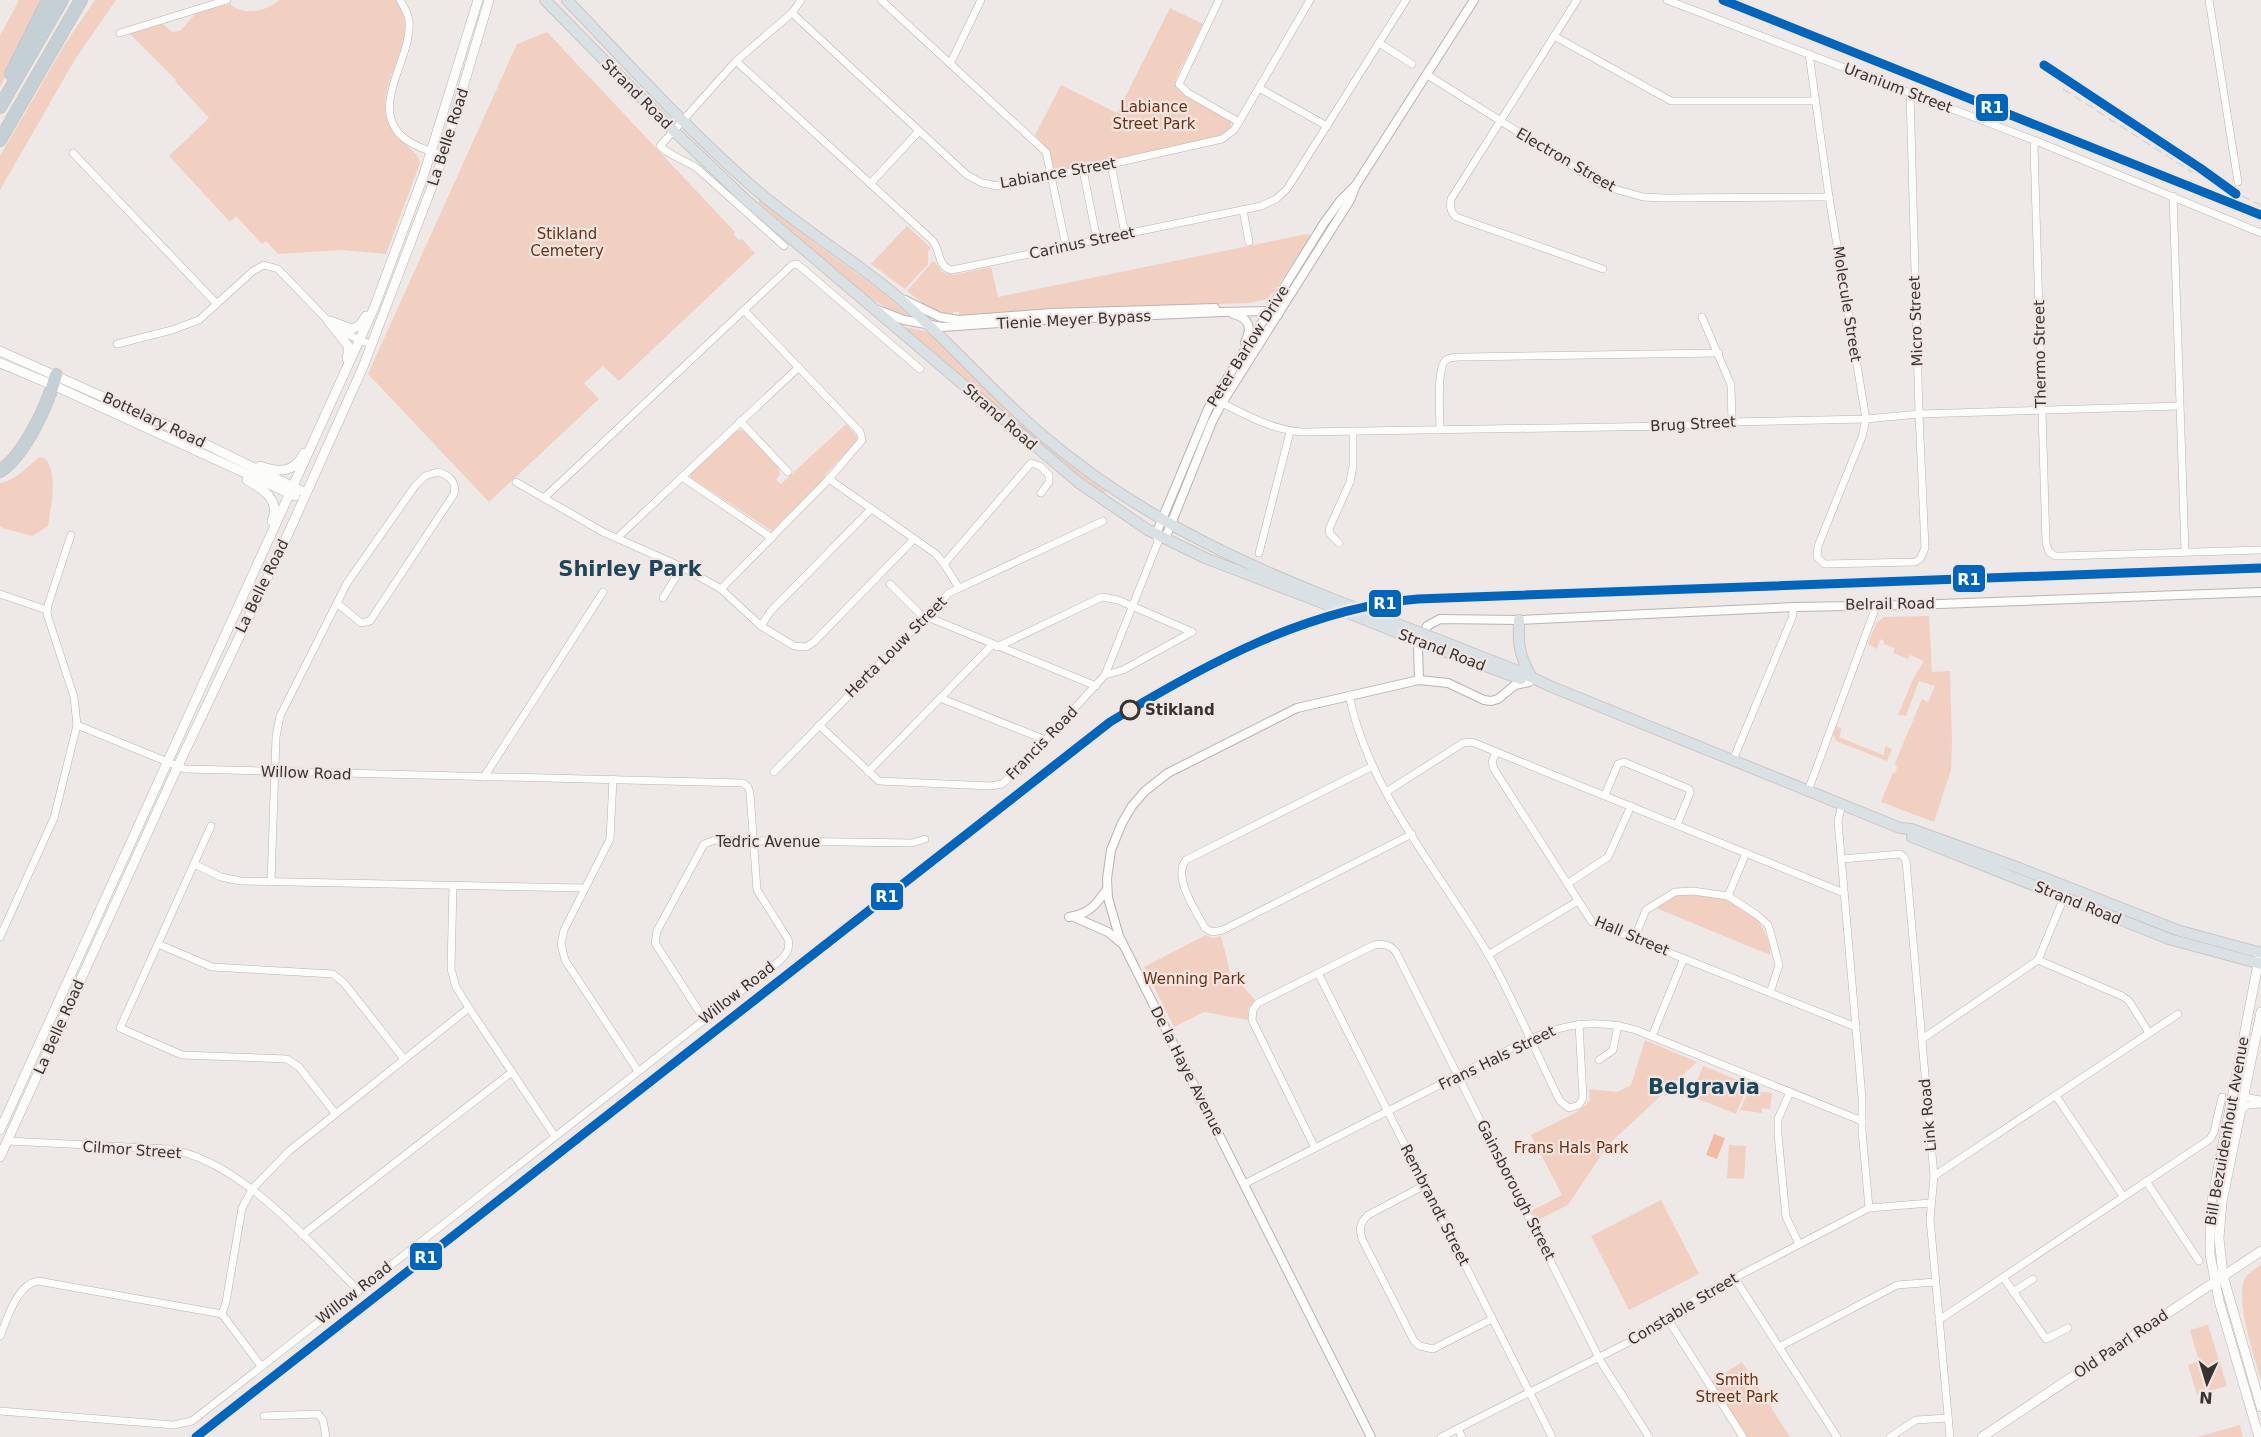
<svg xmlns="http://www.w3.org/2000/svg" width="2261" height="1437" font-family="'DejaVu Sans',sans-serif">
<rect width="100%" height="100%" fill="#eee8e6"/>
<!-- green -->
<g fill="#f2d0c1">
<polygon points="19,0 43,0 0,87 0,36"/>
<polygon points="95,0 116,0 74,61 0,190 0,156 65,44"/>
<path d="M279,0H396C422,37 382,73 385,111C388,140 419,148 420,163L386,254L342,250L278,254L266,241L262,244L236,216L230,222L169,156L209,118L175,81L176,80L129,33L162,23L172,32L180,31L197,12L230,4C244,16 266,12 279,0Z"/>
<polygon points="1170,8 1203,24 1176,78 1175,84 1180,91 1231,121 1231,128 1220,137 1209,140 1054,171 1048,149 1035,135 1061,85 1117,113"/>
<polygon points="547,32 735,232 734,235 739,240 742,239 755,253 619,381 603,366 584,383 599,399 489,502 368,374 517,44"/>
<polygon points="759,199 815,243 885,294 911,317 889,309 867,296 759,203"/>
<polygon points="907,226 931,248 928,252 928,264 905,289 871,264"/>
<path d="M1307,234L1311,236L1273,293L1267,299L1249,303L1072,309L959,318V312H953V315C934,312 921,302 907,291L932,262H935L942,272L954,275L991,267L998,297Z"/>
<polygon points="905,327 925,331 933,336 1001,404 1053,450 1106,491 1103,494 1050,453 905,328"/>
<polygon points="846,424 857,437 856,442 825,475 825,478 772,531 690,477 691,472 735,431 741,430 746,432 778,466 780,474 776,480 781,484"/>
<path d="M39,457L46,459C58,478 51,505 48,526L32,536L3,528L0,526V483C13,482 29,466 39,457Z"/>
<polygon points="1929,616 1932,672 1950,671 1952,744 1951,770 1934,822 1881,802 1893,773 1895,773 1897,768 1895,763 1922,699 1928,702 1935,686 1919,681 1906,716 1898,715 1914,677 1924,661 1910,655 1908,659 1893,653 1895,648 1884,644 1884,641 1880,639 1877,649 1868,644 1876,623 1884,617"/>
<polygon points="1836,726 1842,729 1839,737 1883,755 1886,746 1892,749 1887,761 1836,741 1833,734"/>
<path d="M1679,894C1693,895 1708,896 1722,899C1746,904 1772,929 1770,955L1656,908Z"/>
<polygon points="1206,935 1213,938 1221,936 1230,972 1255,1000 1248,1009 1248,1020 1204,1012 1174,1027 1144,967"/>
<polygon points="1645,1040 1697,1062 1608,1145 1568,1205 1536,1221 1531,1211 1562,1195 1531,1135 1577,1112 1590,1101 1589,1089 1617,1092 1631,1085"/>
<polygon points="1703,1066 1748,1084 1736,1114 1691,1096"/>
<polygon points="1749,1090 1772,1093 1770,1109 1762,1108 1762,1113 1740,1110"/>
<polygon points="1729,1145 1746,1146 1744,1179 1727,1178"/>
<polygon points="1661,1200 1699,1274 1629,1310 1591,1236"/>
<path d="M2261,1265V1380C2255,1358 2233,1296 2246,1277C2250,1272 2256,1268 2261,1265Z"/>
<polygon points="2208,1325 2227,1386 2197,1395 2188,1365 2199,1361 2190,1330"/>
<polygon points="1742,1362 1790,1437 1747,1437 1711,1382"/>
<polygon points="2240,1425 2243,1437 2197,1437"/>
</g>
<!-- water -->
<polygon fill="#f3bba3" points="1714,1134 1725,1138 1717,1159 1706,1155"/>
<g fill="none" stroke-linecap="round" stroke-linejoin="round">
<!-- minor casing -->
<g stroke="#b9b4b3" stroke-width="8">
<g id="minor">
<path d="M400,0C404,7 408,13 409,21C413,59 366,108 405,139C415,147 431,151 443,156"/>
<polyline points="881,0 1046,152 1066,246"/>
<polyline points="1219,0 1179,84 1188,93 1239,122"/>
<path d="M1577,0L1451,199C1450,207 1450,211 1456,217L1603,269"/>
<polyline points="1667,0 2036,141 2261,233"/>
<polyline points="2209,0 2238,182"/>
<polyline points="792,13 967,175 982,183 998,186 1111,164 1222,139 1234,130 1239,122 1310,0"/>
<polyline points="120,33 227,0"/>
<polyline points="1554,36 1671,101 1814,101"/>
<polyline points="1379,43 1412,64"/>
<polyline points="1809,54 1829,197 1866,419 1862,437 1818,546 1817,557 1824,564 1915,562 1920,559 1925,548 1919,414 1910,93"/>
<path d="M736,61L932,240C941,250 937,267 952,270L1261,206L1276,199L1287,189L1406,0"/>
<polyline points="950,64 981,0"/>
<polyline points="1426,74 1604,186 1643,197 1663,198 1829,197"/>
<polyline points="1259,88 1327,126"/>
<polyline points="2036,141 2034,146 2046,543 2049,552 2055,556 2062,556 2261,550"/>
<polyline points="73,153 217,304"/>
<polyline points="1111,164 1125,234"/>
<polyline points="1083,170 1097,240"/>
<polyline points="870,184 919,131"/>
<polyline points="2173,196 2185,552"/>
<polyline points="1243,210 1249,242"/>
<path d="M784,246L698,169C686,160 671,157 660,146L736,61L792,13L801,0"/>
<polyline points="1702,317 1731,385 1732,422"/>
<polyline points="117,344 172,330 199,320 253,271 264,265 278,269 332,325 344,333 372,345"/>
<path d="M1220,402C1246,415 1274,431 1304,432L1671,426L1732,422L1866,419L1919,414L2179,406"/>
<polyline points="740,421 788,472"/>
<path d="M1440,430C1440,416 1436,368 1446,360C1451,356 1458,357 1464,357L1719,353"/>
<polyline points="682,477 772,538"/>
<polyline points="829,479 936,554 944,564 959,588"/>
<polyline points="516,482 603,532 682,567 721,589 761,626 794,646 806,647 814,642 914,539"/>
<polyline points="544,498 792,265 797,264 802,268 920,369"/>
<polyline points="617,538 799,367"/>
<polyline points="1339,543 1330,534 1329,529 1350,482 1353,466 1353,431"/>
<polyline points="1259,553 1290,432"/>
<polyline points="944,564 1031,463 1040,466 1049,475 1049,482 1041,493"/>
<polyline points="890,584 920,614 1096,686"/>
<polyline points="721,589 829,479 862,440 860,432 744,310"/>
<polyline points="0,594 47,610"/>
<polyline points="663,598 682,567"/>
<polyline points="761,626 770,612 871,509"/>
<polyline points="997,647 1102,597 1118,600 1192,632"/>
<polyline points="1105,675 1123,670 1192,632"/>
<path d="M1349,695C1369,793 1439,870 1488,954C1515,1002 1536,1053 1560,1101L1569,1108L1579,1105L1583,1098L1579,1024"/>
<polyline points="940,698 1046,740"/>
<polyline points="819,725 879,781 991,786 1002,784 1018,770 1105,675 1158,542 1156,534"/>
<polyline points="1496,752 1492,762 1494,769 1592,922 1856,1027"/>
<polyline points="1733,760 1792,618 1794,607"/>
<path d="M1373,766L1186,860C1172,877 1196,911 1205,928L1212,932L1223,930L1412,834"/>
<polyline points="774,772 949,593 1103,521"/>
<polyline points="868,772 992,645"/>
<polyline points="484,777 603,592"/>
<polyline points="613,779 610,839 564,930 561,944 565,960 638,1071"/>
<polyline points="1808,791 1874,612 1875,604"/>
<polyline points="1386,792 1463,743 1472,742 1844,893"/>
<polyline points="1605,795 1618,764 1624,762 1689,789 1690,793 1677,825"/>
<polyline points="1842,804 1838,821 1862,1098 1862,1131 1869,1208"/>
<polyline points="211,826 120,1028 182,1055 287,1059 299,1067 335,1113"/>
<polyline points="1842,859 1900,854 1904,857 1906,861 1934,1176 1930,1219 1950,1437"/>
<polyline points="194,864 221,877 240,881 585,888"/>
<path d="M271,882L276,737L280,716L347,583L415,486L425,476L438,472C449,475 457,482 454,494L370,621L361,623L337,603"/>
<polyline points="1567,884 1608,857 1631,806"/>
<polyline points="453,885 451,969 456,987 469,1008 554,1135"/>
<polyline points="1728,896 1746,853"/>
<polyline points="0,937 54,818 77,725 74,697 47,614 48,605 71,535"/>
<polyline points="1634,939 1646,910 1675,892 1693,891 1728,896 1757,915 1768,925 1770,931 1779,965 1770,993"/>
<polyline points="158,944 212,967 333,974 344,983 404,1059"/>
<polyline points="1488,955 1578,901"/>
<polyline points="2038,960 2122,996 2129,1001 2149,1033"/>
<polyline points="1318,973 1552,1437"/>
<polyline points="704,1019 655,943 657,931 704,844 715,840 912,843 925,839"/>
<polyline points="1652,1036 1684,958"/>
<polyline points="1922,1039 2038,960 2065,895"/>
<polyline points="1599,1060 1613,1050 1618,1025"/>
<polyline points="1790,1092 1778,1119 1778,1135 1786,1217 1799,1244"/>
<polyline points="2056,1096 2123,1196"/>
<polyline points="2244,1097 2261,1100"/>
<polyline points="2242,1109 2248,1105 2261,1104"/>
<path d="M8,1141L168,1149C239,1159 308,1241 358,1290"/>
<path d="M1315,1148L1252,1020L1253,1010L1258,1003L1374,945C1382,943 1391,945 1396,952L1601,1362L1649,1437"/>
<polyline points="1934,1176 2178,1014"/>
<polyline points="2146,1181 2199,1261"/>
<path d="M1244,1184L1530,1039C1566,1023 1598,1019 1636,1030L1862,1121"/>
<path d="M1425,1185L1368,1215C1360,1223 1359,1228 1362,1239L1414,1341L1420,1346L1433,1349L1492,1319"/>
<polyline points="302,1235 512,1072"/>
<polyline points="1734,1277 1837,1437"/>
<polyline points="2003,1277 2046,1339 2068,1328"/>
<polyline points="2013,1292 2033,1279"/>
<polyline points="1667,1318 1743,1437"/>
<polyline points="1939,1320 2210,1139 2214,1132 2222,1097"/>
<path d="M0,1336C8,1318 16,1285 38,1281L222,1314"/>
<polyline points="1779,1347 1897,1285 1935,1282"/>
<polyline points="261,1366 222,1314 226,1302 242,1208 253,1188 289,1151 469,1008"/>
<path d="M0,1411L174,1425L192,1421L777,963C785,956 791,950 788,939L757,890L750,793L748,787L743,783L185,769L77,725"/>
<polyline points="264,1416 318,1414 323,1420 326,1437"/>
<polyline points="1458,1429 1462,1437"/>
<polyline points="1441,1437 1635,1339 1700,1296 1869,1208 1930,1203"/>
<polyline points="1890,1437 1916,1420 1948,1418"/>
</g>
</g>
<!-- tertiary casing -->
<g stroke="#b9b4b3" stroke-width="10">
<g id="tertiary">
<polyline points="905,300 940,317 959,320 1052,313 1215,308"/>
<polyline points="878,310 904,320 942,327 1044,320 1221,312 1270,311 1278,315"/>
<path d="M1233,314C1250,318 1252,328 1245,342"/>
<polyline points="1156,534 1208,409 1324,223 1340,201 1356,185"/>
<polyline points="1165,539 1212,422 1222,403 1350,200 1356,185 1474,0"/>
<polyline points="1419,680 1418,646 1427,626 1440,619 1519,620 1794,607 1912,605 2261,592"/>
<path d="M1069,917C1089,914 1096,905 1107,889"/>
<polyline points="1076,918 1108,932 1121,943"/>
<polyline points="1371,1437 1119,936 1108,898 1107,879 1111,850 1122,823 1132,806 1145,791 1168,773 1297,708 1419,680 1448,683 1484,700 1491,701 1498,699 1515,685 1529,682"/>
</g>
</g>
<!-- secondary casing -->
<g stroke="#b9b4b3" stroke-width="10">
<g id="secondary">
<polyline points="330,321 352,329 360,325 366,316"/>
<polyline points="329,322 349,347 347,359"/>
<polyline points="0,351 164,424 306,493"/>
<polyline points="0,363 53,385 295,496"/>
<path d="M260,466C279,473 294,473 304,453"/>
<path d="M247,480C263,489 281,500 272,521"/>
<polyline points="2261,1012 2222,1202 2219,1238 2223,1276 2261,1407"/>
<polyline points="0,1130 374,308 424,174 478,0"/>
<polyline points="0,1157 177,768 288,534 363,367 439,168 489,0"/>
<polyline points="1982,1437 2261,1251"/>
<polyline points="2259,1437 2219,1301 2210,1254 2210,1241 2212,1200 2259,959"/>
</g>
</g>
<!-- primary casing -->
<g stroke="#c9c6c5" stroke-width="12">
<g id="primary">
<polyline points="545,0 674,131 746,200 1079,483 1148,530 1205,558 1328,605"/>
<path d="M567,0C628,64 688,130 754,188C800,228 853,259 899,298C949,341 991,391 1041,434C1129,509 1223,556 1330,598"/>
<path d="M1519,620C1518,644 1519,655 1531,676"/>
<polyline points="1434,638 1518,671 1552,687 1900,828 1911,829 2019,868 2180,931 2261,953"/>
<polyline points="1431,646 1521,679"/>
<polyline points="1912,837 2169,939 2261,964"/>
</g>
</g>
<!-- motorway casing -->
<g stroke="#c9c6c5" stroke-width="14">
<g id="motorway">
<polyline points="11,74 48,0"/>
<polyline points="0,107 62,0"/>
<polyline points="0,140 81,0"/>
<path d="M0,471C25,455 48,404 56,375"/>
</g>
</g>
<!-- minor -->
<use href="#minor" stroke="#fcfcfb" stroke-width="7"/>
<!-- tertiary -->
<use href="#tertiary" stroke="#fcfcfb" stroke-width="8"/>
<!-- secondary -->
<use href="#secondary" stroke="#fcfcfb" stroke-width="9"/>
<!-- primary -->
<use href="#primary" stroke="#dae1e4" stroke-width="10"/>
<!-- motorway -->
<use href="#motorway" stroke="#c4d0d6" stroke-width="12"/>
<!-- rail -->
<g stroke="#d8d6d5" stroke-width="1.5" stroke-dasharray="9 4.5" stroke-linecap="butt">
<polyline points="2044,65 2200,168 2236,194"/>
<polyline points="2063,89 2192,172"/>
<polyline points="2229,190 2261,205"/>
</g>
<!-- primary-bridge casing -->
<g stroke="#c9c6c5" stroke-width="12" stroke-linecap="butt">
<g id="primary-bridge">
<polyline points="1330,598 1434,638"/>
<polyline points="1328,605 1431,646"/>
</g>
</g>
<!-- primary-bridge -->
<use href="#primary-bridge" stroke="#dae1e4" stroke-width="10"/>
<!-- rail-1 casing -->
<g stroke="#f2e6e2" stroke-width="14">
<g id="rail-1">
<polyline points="1723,0 2261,215"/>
<polyline points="2044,65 2200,168 2236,194"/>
<path d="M196,1437L1110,722C1204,665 1307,608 1418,599L2261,568"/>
</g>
</g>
<!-- rail-1 -->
<use href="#rail-1" stroke="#0065bd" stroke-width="9"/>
</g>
<!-- markers -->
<circle fill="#f2e6e2" stroke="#373331" stroke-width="3" cx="1130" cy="710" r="9"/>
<g text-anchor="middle" stroke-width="4.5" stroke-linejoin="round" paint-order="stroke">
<!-- street labels -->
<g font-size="15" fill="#373331" stroke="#f2e6e2">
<text transform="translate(1898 88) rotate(21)" y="5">Uranium Street</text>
<text transform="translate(637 94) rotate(45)" y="5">Strand Road</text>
<text transform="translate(448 137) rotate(-72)" y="5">La Belle Road</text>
<text transform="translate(1566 160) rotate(30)" y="5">Electron Street</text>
<text transform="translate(1058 173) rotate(-10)" y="5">Labiance Street</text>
<text transform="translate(1082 243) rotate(-12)" y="5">Carinus Street</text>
<text transform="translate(1847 304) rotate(81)" y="5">Molecule Street</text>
<text transform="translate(1074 320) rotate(-3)" y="5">Tienie Meyer Bypass</text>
<text transform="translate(1916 321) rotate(-92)" y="5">Micro Street</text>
<text transform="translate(1248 346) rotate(-58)" y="5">Peter Barlow Drive</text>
<text transform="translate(2040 354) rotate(-91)" y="5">Thermo Street</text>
<text transform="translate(1000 417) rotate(41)" y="5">Strand Road</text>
<text transform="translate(154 420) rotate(25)" y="5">Bottelary Road</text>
<text transform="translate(1693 424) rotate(-3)" y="5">Brug Street</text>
<text transform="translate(262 586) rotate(-64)" y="5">La Belle Road</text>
<text transform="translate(1890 604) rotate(-1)" y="5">Belrail Road</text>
<text transform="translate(896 647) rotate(-45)" y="5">Herta Louw Street</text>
<text transform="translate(1442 650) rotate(21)" y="5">Strand Road</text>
<text transform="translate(1042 743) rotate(-46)" y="5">Francis Road</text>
<text transform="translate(306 773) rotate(2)" y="5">Willow Road</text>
<text x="768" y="847">Tedric Avenue</text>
<text transform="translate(2078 903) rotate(22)" y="5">Strand Road</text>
<text transform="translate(1632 936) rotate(23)" y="5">Hall Street</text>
<text transform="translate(737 993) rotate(-38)" y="5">Willow Road</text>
<text transform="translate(59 1027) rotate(-66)" y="5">La Belle Road</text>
<text transform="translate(1497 1058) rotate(-26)" y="5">Frans Hals Street</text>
<text transform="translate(1187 1071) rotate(63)" y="5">De la Haye Avenue</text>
<text transform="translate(1928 1115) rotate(-95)" y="5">Link Road</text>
<text transform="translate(2227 1131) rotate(-80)" y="5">Bill Bezuidenhout Avenue</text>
<text transform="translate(132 1150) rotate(4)" y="5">Cilmor Street</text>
<text transform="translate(1516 1190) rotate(63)" y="5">Gainsborough Street</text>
<text transform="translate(1435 1205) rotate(63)" y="5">Rembrandt Street</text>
<text transform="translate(354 1293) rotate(-38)" y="5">Willow Road</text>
<text transform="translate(1683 1309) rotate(-31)" y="5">Constable Street</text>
<text transform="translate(2121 1344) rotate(-34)" y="5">Old Paarl Road</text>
</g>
<!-- park labels -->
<g font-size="15" fill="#6d3113" stroke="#f2e6e2">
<text x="1154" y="112">Labiance<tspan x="1154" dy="17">Street Park</tspan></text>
<text x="567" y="239">Stikland<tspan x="567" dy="17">Cemetery</tspan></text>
<text x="1194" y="984">Wenning Park</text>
<text x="1571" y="1153">Frans Hals Park</text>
<text x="1737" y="1385">Smith<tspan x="1737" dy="17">Street Park</tspan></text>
</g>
<!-- stop labels -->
<g font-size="15" font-weight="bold" fill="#373331" stroke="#f2e6e2" text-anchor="start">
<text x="1145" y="715">Stikland</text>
</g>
<!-- district labels -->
<g font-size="21" font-weight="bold" fill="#1a475c" stroke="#f2e6e2">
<text x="630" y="576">Shirley Park</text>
<text x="1704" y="1094">Belgravia</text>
</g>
</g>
<g stroke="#f2e6e2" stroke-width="2">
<rect x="1975" y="93" width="34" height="29" rx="6" fill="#0065bd"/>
<rect x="1952" y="564" width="34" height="29" rx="6" fill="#0065bd"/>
<rect x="1368" y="589" width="34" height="29" rx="6" fill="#0065bd"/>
<rect x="870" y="882" width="34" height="29" rx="6" fill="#0065bd"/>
<rect x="409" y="1242" width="34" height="29" rx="6" fill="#0065bd"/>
</g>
<g font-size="16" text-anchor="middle" font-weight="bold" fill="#fff">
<text x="1992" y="113">R1</text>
<text x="1969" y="585">R1</text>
<text x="1385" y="609">R1</text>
<text x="887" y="902">R1</text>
<text x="426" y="1263">R1</text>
</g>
<!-- north arrow -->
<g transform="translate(2207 1383) rotate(184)" stroke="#f2e6e2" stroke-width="4.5" paint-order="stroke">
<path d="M0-4.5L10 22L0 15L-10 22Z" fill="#373331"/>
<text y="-9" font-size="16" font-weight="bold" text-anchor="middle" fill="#373331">N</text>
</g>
</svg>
